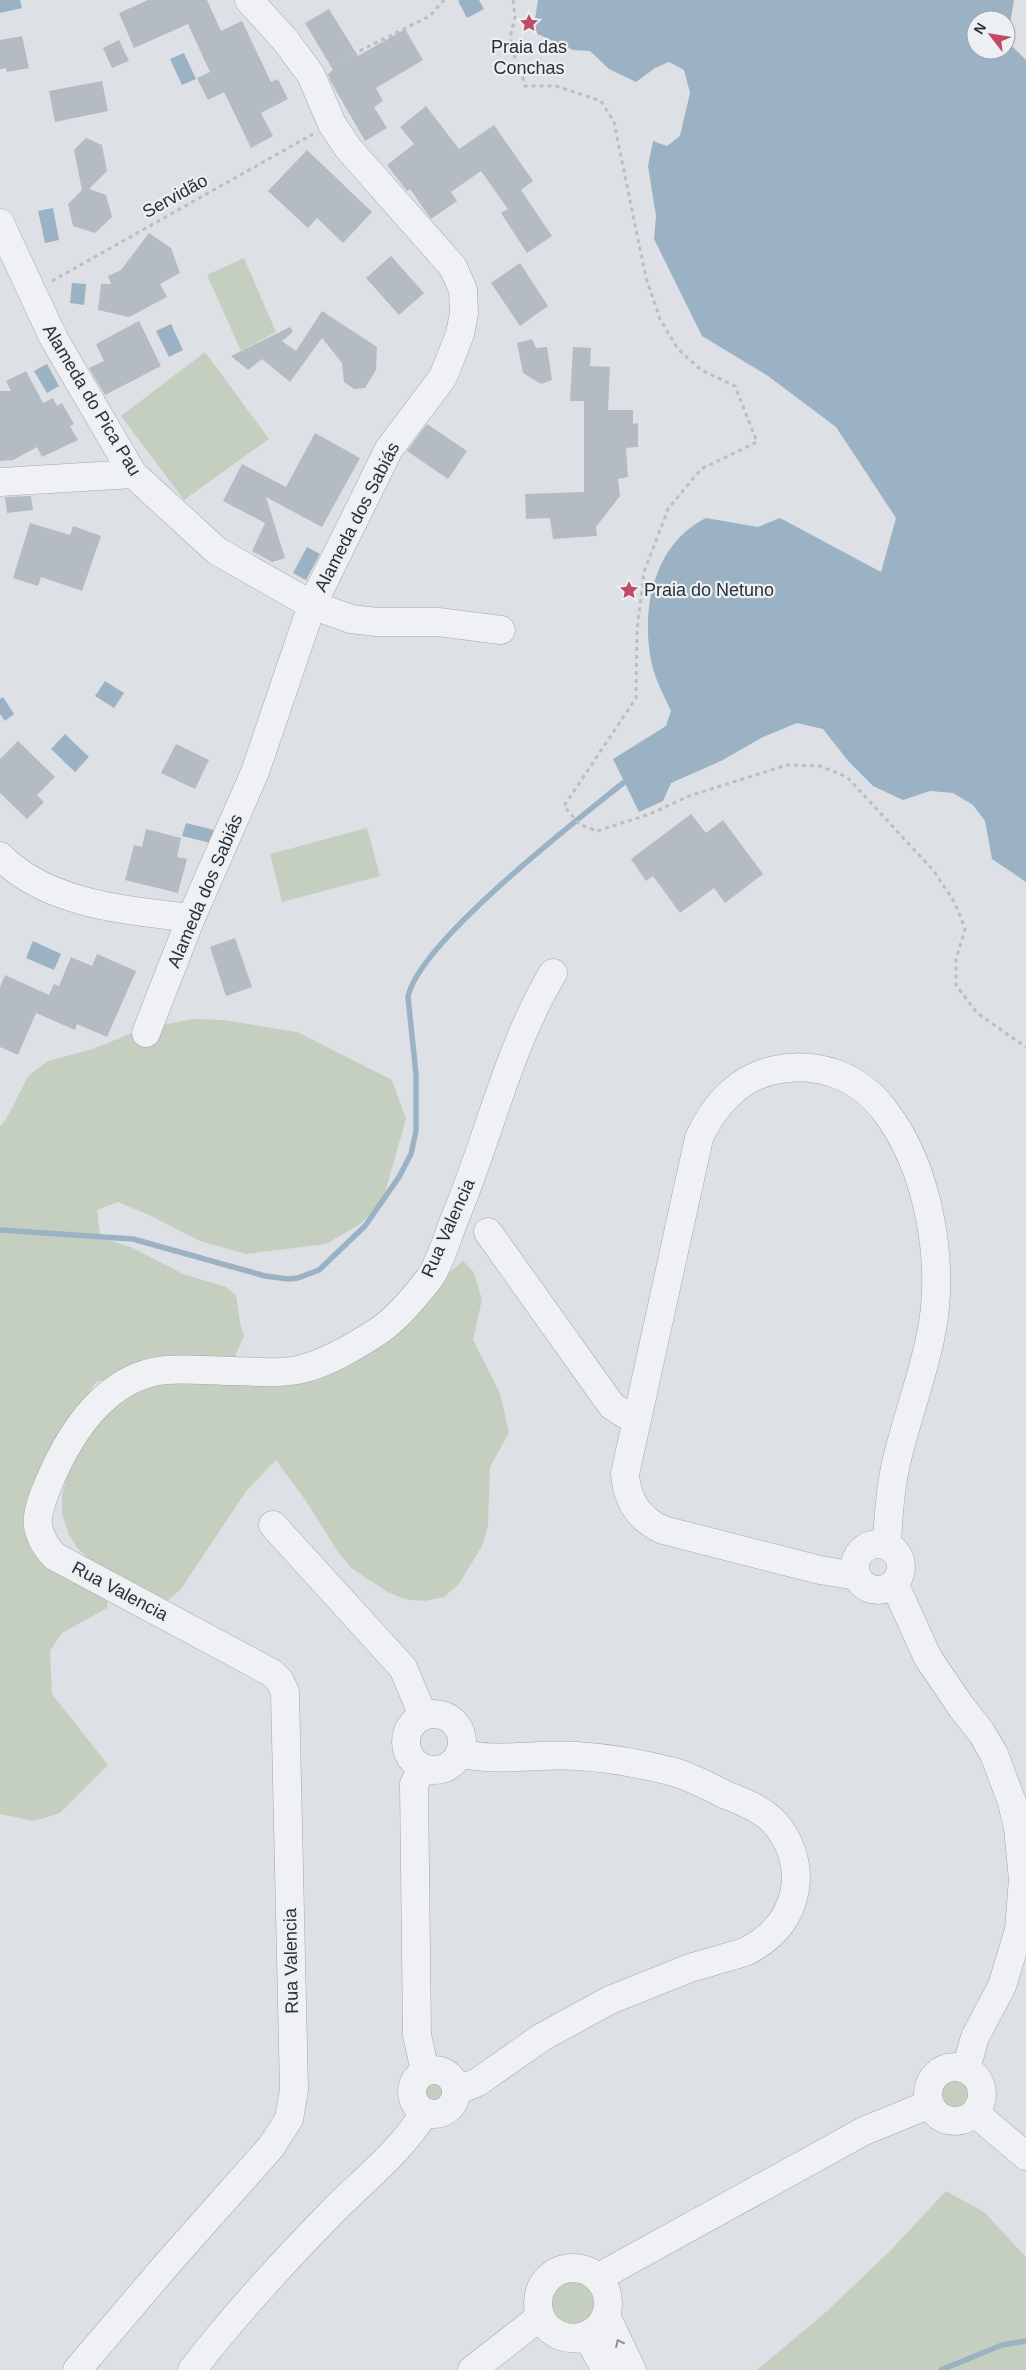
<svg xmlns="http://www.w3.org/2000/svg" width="1026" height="2370" font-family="Helvetica,sans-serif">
<rect width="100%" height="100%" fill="#dde1e5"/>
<!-- green -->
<g fill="#c4cfbf">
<polygon points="244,258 276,332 241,351 207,275"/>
<polygon points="205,352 269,439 184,500 121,416"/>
<polygon points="367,828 380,876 282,902 270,854"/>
<polygon points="193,1019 224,1020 297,1032 392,1080 406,1119 382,1203 359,1225 326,1244 246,1254 200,1241 151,1216 118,1202 97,1210 100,1233 111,1241 131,1247 183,1274 226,1287 236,1295 240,1323 244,1336 230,1367 153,1367 96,1382 47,1457 49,1511 58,1547 108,1593 107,1608 62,1633 50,1651 52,1694 108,1765 60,1813 34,1821 0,1814 0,1126 5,1121 29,1075 48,1061 93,1049 142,1029"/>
<path d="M463,1261L473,1271L482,1299L473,1340L500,1393L509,1433L490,1467L488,1526L482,1546L459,1584L444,1597L424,1601L404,1599L386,1591L351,1568L338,1552L306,1501L276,1460L247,1490L181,1589L166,1602L93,1562L78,1549L68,1533L62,1514V1494L67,1475L83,1437L126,1396L163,1381L345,1366C393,1342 422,1294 463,1261Z"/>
<circle cx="955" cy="2094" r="17"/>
<circle cx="434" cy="2092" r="14"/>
<polygon points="946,2191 984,2212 1026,2257 1026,2370 757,2370 826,2312 890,2251"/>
<circle cx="573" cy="2303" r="22"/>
</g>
<!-- water -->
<g fill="#9ab2c3" fill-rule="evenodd">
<polygon points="0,0 20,0 22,8 0,13"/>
<polygon points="460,0 479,0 484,9 467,18 458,1"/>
<path d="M538,0H1014L1007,41L1026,60V882L992,859L985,821L973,805L953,793L930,791L903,800L873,786L849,762L823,729L797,723L763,737L721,761L671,783L663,801L639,812L613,759L666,726L671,711C664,696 656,681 652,665C640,611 653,544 706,518L758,527L780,518L881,572L896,518L836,427L768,376L702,336L654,239L656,216L648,166L653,141L667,146L680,136L690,93L684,70L669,62L655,68L636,82L609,69L590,51L573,50L533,32ZM976,20H1006V50H976Z"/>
<polygon points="184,53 196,79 182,85 170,59"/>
<polygon points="53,208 59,240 45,243 38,211"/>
<polygon points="72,283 86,284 84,305 70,303"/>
<polygon points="171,324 183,350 169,357 156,331"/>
<polygon points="47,364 59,386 47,393 34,371"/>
<polygon points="307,547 320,554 306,580 293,573"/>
<polygon points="105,681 124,693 114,708 95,696"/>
<polygon points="3,697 14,714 5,721 0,714 0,699"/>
<polygon points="65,734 89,757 75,772 51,749"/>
<polygon points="186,823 214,830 211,843 182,836"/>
<polygon points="33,941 61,954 54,970 26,958"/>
</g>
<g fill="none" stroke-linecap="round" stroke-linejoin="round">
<!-- stream -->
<g stroke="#9ab2c3" stroke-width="5.5">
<path d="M0,1230L133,1239L265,1276L288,1279L298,1278L319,1270L365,1226L399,1177L411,1154L416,1131V1074L408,997C418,943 576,821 623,783"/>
<polyline points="941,2370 1002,2345 1026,2341"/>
</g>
</g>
<!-- building -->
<g fill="#b5bbc2">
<polygon points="148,0 207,0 221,31 242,21 271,82 278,79 288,99 261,113 273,136 251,148 224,92 208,100 197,78 210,72 188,24 134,48 119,13"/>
<polygon points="329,9 358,56 405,29 423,60 376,88 383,101 374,107 387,128 365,141 331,82 328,74 333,70 305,23"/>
<polygon points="22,36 29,68 7,72 6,68 0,69 0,40"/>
<polygon points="119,40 129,61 112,68 103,48"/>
<polygon points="102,81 108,111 55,122 49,91"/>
<polygon points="426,106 459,149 494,125 533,181 521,190 552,236 527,253 501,213 508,209 481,171 451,192 457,201 431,219 410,189 407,191 387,165 414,144 400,127"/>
<polygon points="86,138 102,145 107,171 89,189 106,195 112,217 95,233 73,226 68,204 82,190 74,150"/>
<polygon points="307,150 372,212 343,243 317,218 308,228 268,191"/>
<polygon points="149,233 171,248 180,273 160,284 167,297 129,317 98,310 101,284 111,284 108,276 121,270"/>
<polygon points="391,256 424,293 399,315 366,278"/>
<polygon points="520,263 548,306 520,326 491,283"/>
<polygon points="322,311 377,347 376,370 365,388 354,389 344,382 342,363 322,338 290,382 262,359 248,370 231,356 290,327 293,332 282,341 296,351"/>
<polygon points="139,321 161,366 105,395 89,368 104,361 96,344"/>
<polygon points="532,339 536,348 547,347 552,380 541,384 523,373 517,343"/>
<polygon points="573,347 591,348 590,366 610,367 608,410 633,410 633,424 638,423 638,447 626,448 628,477 618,479 620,496 596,527 597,536 553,539 550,518 526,519 525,494 584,492 584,401 570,401"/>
<polygon points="26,371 43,403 53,398 57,406 62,403 74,424 70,426 78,440 42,457 37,447 13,460 0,461 0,391 11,391 6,381"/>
<polygon points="427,424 467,451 448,479 407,451"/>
<polygon points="315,433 360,458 322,527 266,497 285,558 272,562 252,551 265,523 223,501 242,464 286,487"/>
<polygon points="31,496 33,510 7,513 5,497"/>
<polygon points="30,523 70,535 73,526 101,536 82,591 41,577 38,586 13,578"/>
<polygon points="18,741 55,777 37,795 44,802 27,819 0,793 0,759"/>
<polygon points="176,744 209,760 195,789 161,773"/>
<polygon points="691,814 706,833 723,820 763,874 725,903 714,888 680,913 653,876 646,881 631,859"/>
<polygon points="146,829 181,838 177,857 187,859 178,893 125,880 134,845 142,847"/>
<polygon points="235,938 252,987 226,996 210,947"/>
<polygon points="97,954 136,971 107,1037 77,1024 75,1030 36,1013 18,1055 0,1047 0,987 5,975 49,995 54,984 59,986 71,957 92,966"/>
</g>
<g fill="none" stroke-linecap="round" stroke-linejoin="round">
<!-- minor casing -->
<g stroke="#a3a8ae" stroke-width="29">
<g id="minor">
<polyline points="0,223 54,339 133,474 217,551 312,605 351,619 377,622 438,622 501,630"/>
<polyline points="0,482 133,474"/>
<path d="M0,856C48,905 127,910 191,918"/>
<polyline points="146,1033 191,918 255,772 312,605 389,449 443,377 460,334 464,313 463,290 453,267 348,148 332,124 311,75 286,41 249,0"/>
<polyline points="488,1232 612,1406 636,1421"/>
<polyline points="273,1525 403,1668 423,1715"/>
<circle cx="878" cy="1567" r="23"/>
<path d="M857,1576L820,1570L663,1530C639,1519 627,1501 625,1474L699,1138C714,1105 739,1077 775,1070C818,1061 859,1076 885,1111C930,1170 946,1267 930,1339C921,1381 906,1421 896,1463C890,1490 888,1518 887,1546"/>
<polyline points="894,1583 928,1658 962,1708 981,1732 994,1754 1012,1802 1018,1828 1023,1879 1019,1930 1002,1986 975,2037 966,2069"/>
<circle cx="434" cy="1742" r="28"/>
<polyline points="423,1768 414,1784 417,2035 425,2071"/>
<circle cx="955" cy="2094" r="27"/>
<circle cx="434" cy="2092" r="22"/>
<path d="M456,2091L478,2082L542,2037L610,2000L690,1968L745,1952C771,1939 790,1919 795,1889C799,1865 790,1838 772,1820C759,1808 742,1801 726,1795C709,1787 692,1777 674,1772C643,1764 609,1758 577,1756C538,1753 498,1763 460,1753"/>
<polyline points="975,2113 1026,2156"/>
<circle cx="573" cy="2303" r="35"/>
<polyline points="599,2277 864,2131 930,2104"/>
<polyline points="606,2316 632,2370"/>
<polyline points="587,2336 606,2370"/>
<path d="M77,2370L168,2263L271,2147L289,2119L294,2090L285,1692L280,1681L272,1673L54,1556C29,1528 37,1512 50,1480C71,1431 107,1376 165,1370C188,1368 213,1371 236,1371C257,1372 282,1374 302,1369C329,1362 354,1347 377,1332C396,1320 415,1297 429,1279C441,1262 447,1237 455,1218C489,1137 508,1048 553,973"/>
<path d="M192,2370C236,2313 284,2261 334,2210C366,2178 401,2151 425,2112"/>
<polyline points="472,2370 540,2317"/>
</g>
</g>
<!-- path -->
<g stroke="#bbbfc4" stroke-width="3" stroke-dasharray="4 4" stroke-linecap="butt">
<polyline points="513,0 515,17 511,33 511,50 520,67 525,86 556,86 601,101 614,122 646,278 660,319 678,349 701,370 735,386 757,442 701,469 668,509 644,572 637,630 636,698 564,806 579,824 597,831 650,814 689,796 787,765 820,766 847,777 933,870 955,903 965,929 956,959 956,985 977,1013 1026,1047"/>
<polyline points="331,65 430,16 444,0"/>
<polyline points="52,281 313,134"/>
</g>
<!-- minor -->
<use href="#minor" stroke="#eff1f4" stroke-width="28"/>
</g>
<!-- one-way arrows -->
<defs><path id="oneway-chevron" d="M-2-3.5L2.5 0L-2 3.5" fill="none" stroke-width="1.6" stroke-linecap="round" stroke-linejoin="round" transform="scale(1.25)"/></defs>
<use stroke="#8c9097" href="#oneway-chevron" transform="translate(619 2343) rotate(-116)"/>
<!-- icons -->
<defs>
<g id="sight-bare" transform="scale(1.5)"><path d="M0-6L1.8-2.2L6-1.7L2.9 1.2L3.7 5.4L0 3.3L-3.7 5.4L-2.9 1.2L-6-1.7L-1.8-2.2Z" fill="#c24a67" stroke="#ecf0f3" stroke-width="2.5" paint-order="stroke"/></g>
</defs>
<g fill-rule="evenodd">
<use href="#sight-bare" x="529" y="23"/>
<use href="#sight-bare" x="629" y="590"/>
</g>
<g text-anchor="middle" stroke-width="4.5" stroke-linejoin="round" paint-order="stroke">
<!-- poi labels -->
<g font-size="18" fill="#28303a" stroke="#ecf0f3">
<text x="529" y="53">Praia das<tspan x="529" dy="21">Conchas</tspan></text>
<text x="644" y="596" text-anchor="start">Praia do Netuno</text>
</g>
<!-- street labels -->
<g font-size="18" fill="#28303a" stroke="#ecf0f3">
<text transform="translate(175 196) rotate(-29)" y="6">Servidão</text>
<text transform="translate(92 400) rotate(59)" y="6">Alameda do Pica Pau</text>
<text transform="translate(357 517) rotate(-63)" y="6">Alameda dos Sabiás</text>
<text transform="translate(205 891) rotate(-67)" y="6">Alameda dos Sabiás</text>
<text transform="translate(448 1228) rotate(-66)" y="6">Rua Valencia</text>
<text transform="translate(120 1591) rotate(28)" y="6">Rua Valencia</text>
<text transform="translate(291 1961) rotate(-91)" y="6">Rua Valencia</text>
</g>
</g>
<!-- north arrow -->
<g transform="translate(991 35) rotate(301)"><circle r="24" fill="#ecf0f3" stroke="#9ea3a9"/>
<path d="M0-4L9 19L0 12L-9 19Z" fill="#c24a67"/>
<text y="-8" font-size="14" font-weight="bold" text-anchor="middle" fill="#28303a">N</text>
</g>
</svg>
